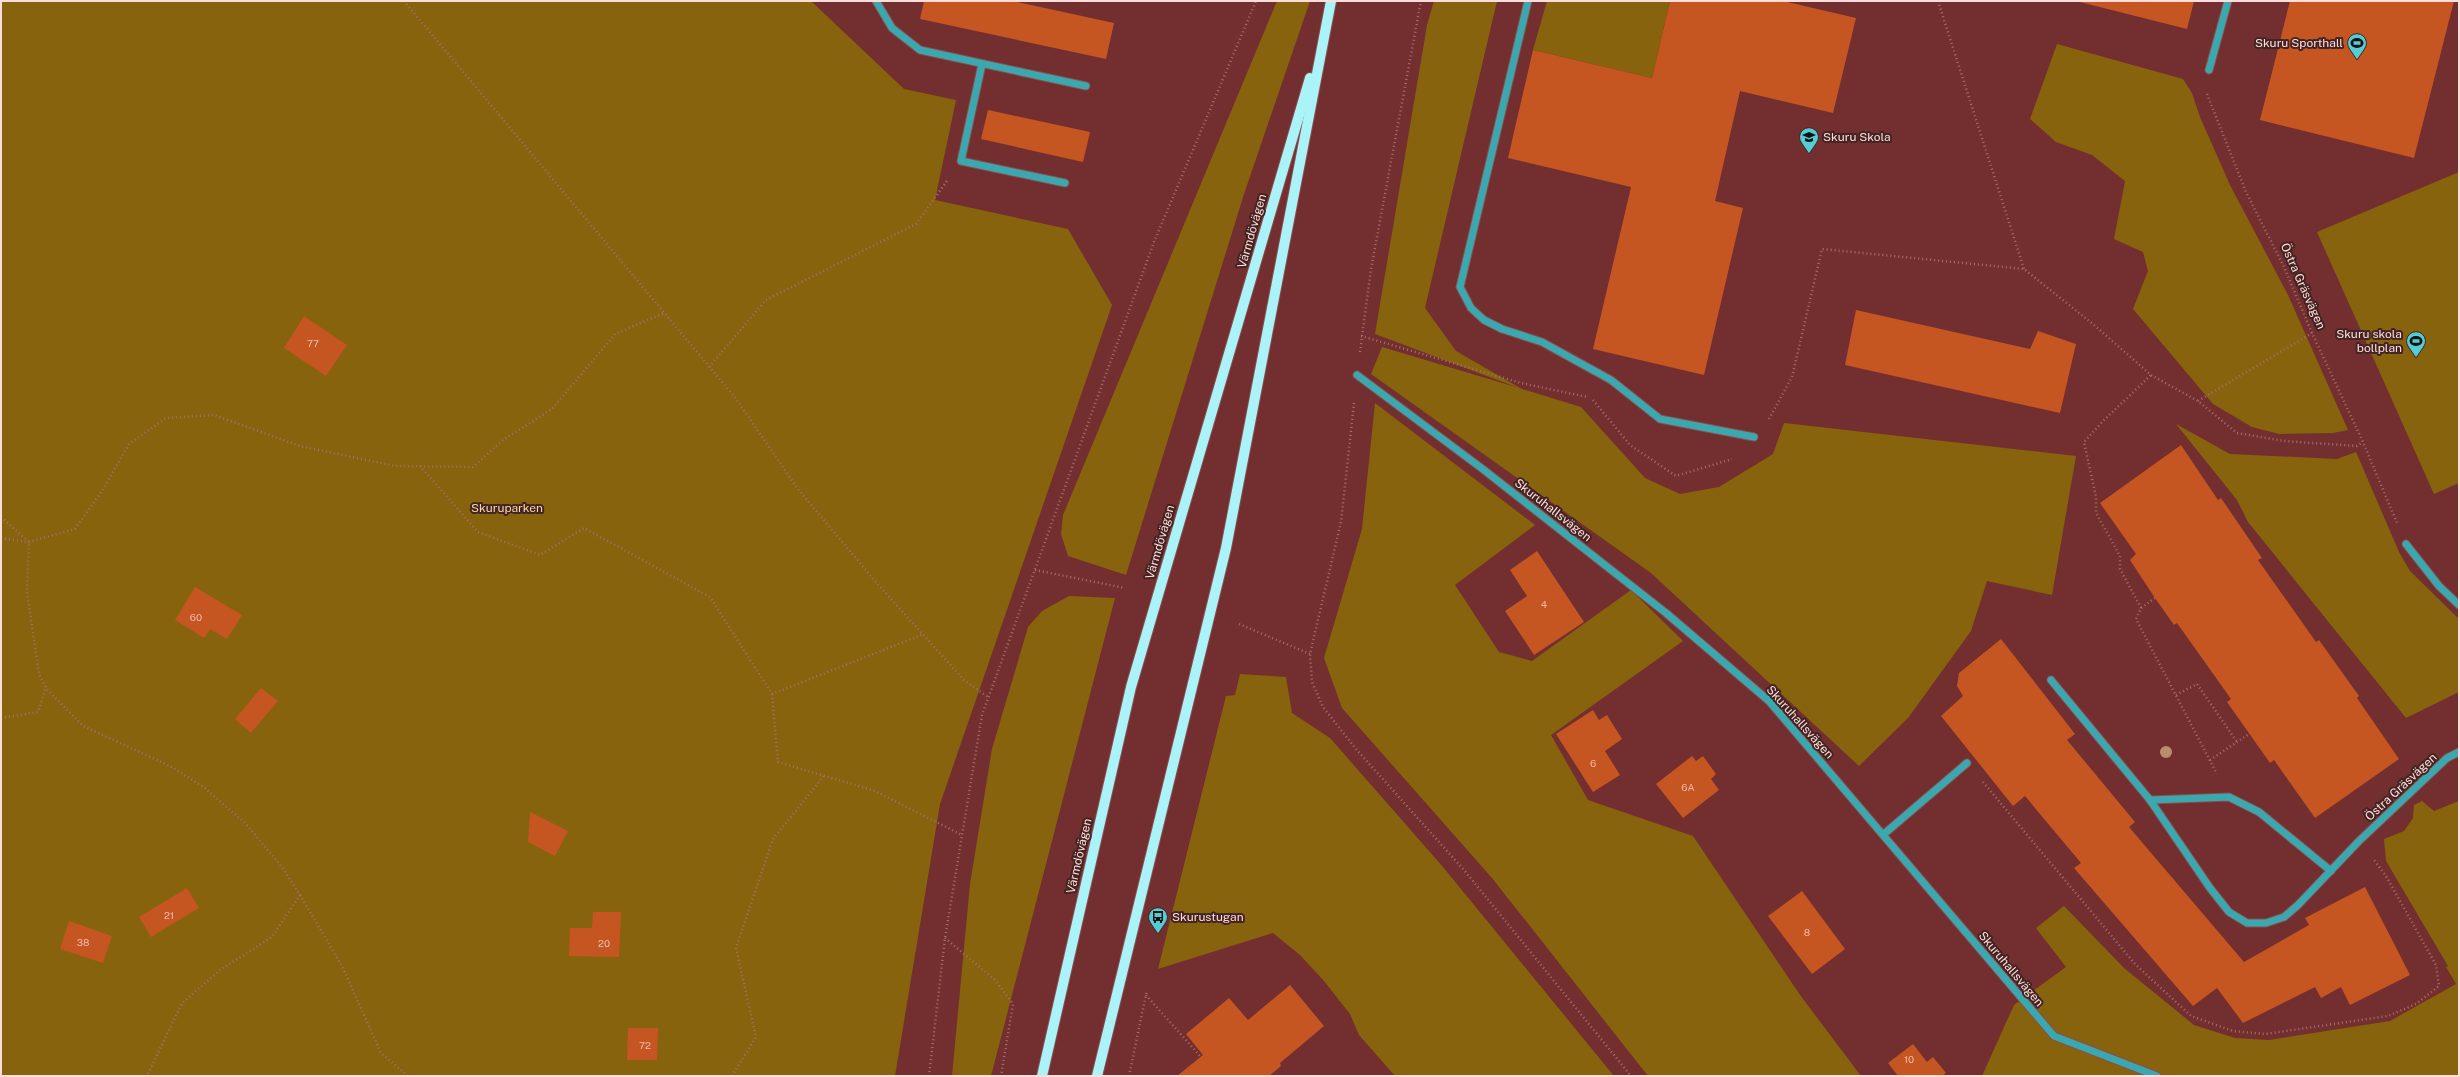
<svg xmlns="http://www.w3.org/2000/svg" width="2460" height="1077" viewBox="0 0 2460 1077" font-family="'Public Sans',sans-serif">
<rect width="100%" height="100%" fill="#732f2f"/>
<!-- green -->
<g fill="#87630d">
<polygon points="1,1 811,1 904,89 956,100 935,200 1068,229 1112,305 940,804 895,1076 1,1076"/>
<polygon points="1277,1 1310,1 1244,194 1126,575 1068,556 1061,534 1063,515"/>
<polygon points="1434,1 1497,1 1425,308 1456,351 1520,388 1519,388 1581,407 1645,478 1680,494 1719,487 1773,454 1784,423 2076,456 2052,595 1987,581 1971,631 1908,718 1859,766 1651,573 1371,374 1382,347 1519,388 1375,334 1427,25"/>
<polygon points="1547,1 1670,1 1652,78 1533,50"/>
<polygon points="2057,44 2183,79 2192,93 2200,117 2230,185 2288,295 2348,430 2333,433 2279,434 2252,427 2213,404 2133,309 2148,271 2143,252 2114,239 2125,181 2092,155 2056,142 2030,119"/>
<polygon points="2459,172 2459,483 2434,494 2317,232"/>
<polygon points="1375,403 1535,525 1455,585 1499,652 1532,661 1631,590 1683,641 1551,735 1588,800 1693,836 1800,995 1861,1076 1648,1076 1492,878 1342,708 1324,658 1362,529"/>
<polygon points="2176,424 2230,454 2337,459 2356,452 2399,552 2410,571 2459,619 2459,692 2406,718 2248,522 2237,500"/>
<polygon points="1069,596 1115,598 991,1076 952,1076 970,884 992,749 1028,627 1042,611"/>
<polygon points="1240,674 1286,677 1292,713 1330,738 1443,867 1614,1076 1395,1076 1359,1035 1350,1014 1324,981 1300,955 1273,933 1158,969 1226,696 1235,695"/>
<polygon points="2422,801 2434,811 2459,801 2459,1076 1982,1076 2014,1005 2066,967 2036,928 2064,906 2124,968 2194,1025 2235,1038 2269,1040 2390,1021 2456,984 2446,967 2448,966 2386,861 2384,839 2404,831 2413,818 2414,805"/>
</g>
<!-- building -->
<g fill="#c55521">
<polygon points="924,1 1013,1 1114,23 1106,59 920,19"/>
<polygon points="1670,1 1783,1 1856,18 1833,113 1740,91 1715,201 1743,208 1704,375 1593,349 1631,187 1508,158 1533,50 1652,78"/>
<polygon points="2076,1 2194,1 2187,29"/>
<polygon points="2290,1 2454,1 2414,158 2260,120"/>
<polygon points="988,110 1090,132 1083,162 981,139"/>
<polygon points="1856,310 2030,349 2038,331 2076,344 2060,413 1845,365"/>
<polygon points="304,316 347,345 326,376 284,348"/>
<polygon points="2181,445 2218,500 2221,498 2262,558 2258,560 2316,642 2319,640 2359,696 2357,698 2399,759 2315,818 2274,760 2270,763 2227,702 2231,699 2177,623 2174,625 2155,598 2130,560 2136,554 2100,503"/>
<polygon points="1537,551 1584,622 1534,655 1505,611 1527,596 1510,570"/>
<polygon points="195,587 242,615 227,639 210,629 204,638 175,620"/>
<polygon points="2001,639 2075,734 2067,740 2135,822 2129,827 2244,962 2309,925 2305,918 2365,887 2410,975 2350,1005 2341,987 2321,998 2315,987 2243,1023 2217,988 2193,1006 2074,868 2081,863 2025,796 2013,806 1941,716 1963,696 1957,686 1959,673"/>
<polygon points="261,688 278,701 251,733 235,719"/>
<polygon points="1593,710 1599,720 1607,715 1622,739 1605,751 1620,775 1593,792 1556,734"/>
<polygon points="1692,756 1696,761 1703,756 1716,774 1711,779 1719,790 1683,818 1656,784"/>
<polygon points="530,812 568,831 555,856 528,842"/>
<polygon points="187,888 199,908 151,937 139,917"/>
<polygon points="1802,891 1845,949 1812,974 1768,916"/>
<polygon points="593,912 621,912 619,957 569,956 570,928 592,928"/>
<polygon points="69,921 112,936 103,963 60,949"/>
<polygon points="1290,985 1324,1026 1280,1063 1281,1066 1269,1076 1177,1076 1203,1055 1186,1034 1229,998 1248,1020"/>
<polygon points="628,1028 658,1028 657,1060 627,1060"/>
<polygon points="1913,1044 1927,1062 1933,1057 1946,1073 1942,1076 1898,1076 1888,1063"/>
</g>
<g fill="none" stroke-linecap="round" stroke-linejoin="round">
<defs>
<g id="minor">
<polyline points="876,1 892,28 920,50 1086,86"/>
<polyline points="1528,1 1460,287 1471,308 1484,320 1502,329 1542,342 1611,380 1660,419 1754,437"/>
<polyline points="982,64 961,161 1065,183"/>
<polyline points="2209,70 2228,1"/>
<polyline points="1357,375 1484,470 1666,613 1769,701 2054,1036 2157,1076"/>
<polyline points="2406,544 2439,586 2459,605"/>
<polyline points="2051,680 2150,800 2210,888 2229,912 2247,923 2266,923 2284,917 2298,905 2359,841 2447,758 2459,752"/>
<polyline points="2150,800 2229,797 2259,812 2331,871"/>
<polyline points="1884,834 1967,763"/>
</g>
<g id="major">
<polyline points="1042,1076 1131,687 1310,78"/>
<polyline points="1097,1076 1226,548 1331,1"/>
</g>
</defs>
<!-- minor casing -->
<use href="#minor" stroke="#8c4e4e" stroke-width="9"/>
<!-- major casing -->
<use href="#major" stroke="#8c4e4e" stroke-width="12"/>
<!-- path -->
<g stroke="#a66f6e" stroke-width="2.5" stroke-dasharray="1 3" stroke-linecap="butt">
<polyline points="404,1 737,400 797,488 875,581 964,680 988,697"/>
<polyline points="1938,1 2024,269"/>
<polyline points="2207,94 2246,192 2284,267 2312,333 2363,442 2397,523"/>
<polyline points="1361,336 1521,383 1587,397"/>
<polyline points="1360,352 1371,269 1421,1"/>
<polyline points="709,367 766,300 916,224 947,181"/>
<polyline points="1593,400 1630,445 1676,476 1732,459"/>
<polyline points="2198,401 2312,333"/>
<polyline points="1354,403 1341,522 1310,654 1312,682 1323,707 1356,749 1464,870 1631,1076"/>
<polyline points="1769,419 1792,377 1822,249 2024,269 2094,325 2151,375 2198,401 2237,433 2284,441 2357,446 2363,442"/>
<polyline points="420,466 478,532 540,555 584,528 710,597 772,694 924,634"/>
<polyline points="1,517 29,542 27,592 39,674 46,688 83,726 170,766 205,788 246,824 282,867 300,895 272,937 220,970 182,1003 147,1076"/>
<polyline points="1,538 29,542 75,529 102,491 129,444 166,418 214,415 300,446 347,456 395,466 473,467 503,440 552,409 615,334 664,313"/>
<polyline points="1035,570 1125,588"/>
<polyline points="2155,598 2141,608 2136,619 2217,774"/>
<polyline points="2141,608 2120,569 2120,556 2096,513 2096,497 2084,442 2104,420 2151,375"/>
<polyline points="1239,624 1310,654"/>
<polyline points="772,694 778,762 875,791 962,835"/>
<polyline points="2176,695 2197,684 2237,742"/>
<polyline points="1,718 38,712 46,688"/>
<polyline points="2210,760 2249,734"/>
<polyline points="1983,782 2135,964 2191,1016 2233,1031 2265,1034 2388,1016 2416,1004 2439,986 2436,965 2386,876 2374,860"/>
<polyline points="300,895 342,966 381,1053 408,1076"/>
<polyline points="945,938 995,980 1013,1004 1001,1076"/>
<polyline points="1146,995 1200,1056"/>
<polyline points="732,1076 756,1037 736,948 773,839 824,776"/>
<polyline points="929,1076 945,938 982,715 1154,242 1256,1"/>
<polyline points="1129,1076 1147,990"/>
</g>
<!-- minor -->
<use href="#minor" stroke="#3ba8b0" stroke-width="7"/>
<!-- major -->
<use href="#major" stroke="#a9f3f9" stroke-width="10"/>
</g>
<!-- trees -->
<circle fill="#bb8c70" cx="2166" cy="752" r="6"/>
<!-- icons -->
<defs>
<symbol id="stadium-pin" viewBox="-11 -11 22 30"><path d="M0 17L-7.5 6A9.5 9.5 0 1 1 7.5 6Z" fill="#52ccd5" stroke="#432422"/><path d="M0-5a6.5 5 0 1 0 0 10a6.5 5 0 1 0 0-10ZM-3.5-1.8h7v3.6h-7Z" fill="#111"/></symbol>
<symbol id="school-pin" viewBox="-11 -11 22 30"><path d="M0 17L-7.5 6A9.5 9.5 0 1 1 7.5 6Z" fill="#52ccd5" stroke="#432422"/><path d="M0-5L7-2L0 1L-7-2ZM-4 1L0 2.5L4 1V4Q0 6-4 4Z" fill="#111"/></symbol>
<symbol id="bus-pin" viewBox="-11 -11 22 30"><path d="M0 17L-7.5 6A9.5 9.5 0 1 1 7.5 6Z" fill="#52ccd5" stroke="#432422"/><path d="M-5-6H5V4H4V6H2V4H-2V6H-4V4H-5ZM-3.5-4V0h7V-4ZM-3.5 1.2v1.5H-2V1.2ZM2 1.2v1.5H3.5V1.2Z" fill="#111"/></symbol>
</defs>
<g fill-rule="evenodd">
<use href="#stadium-pin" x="2346" y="32" width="22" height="30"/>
<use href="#school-pin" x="1798" y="126" width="22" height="30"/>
<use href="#stadium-pin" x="2405" y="330" width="22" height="30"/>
<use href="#bus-pin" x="1147" y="906" width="22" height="30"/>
</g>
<g text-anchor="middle" stroke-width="4" stroke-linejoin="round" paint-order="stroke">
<!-- number labels -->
<g font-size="10" fill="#f0bbac">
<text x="313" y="347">77</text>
<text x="1544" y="608">4</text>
<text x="196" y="621">60</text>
<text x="1593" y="767">6</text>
<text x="1688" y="791">6A</text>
<text x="169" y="919">21</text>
<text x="1807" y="936">8</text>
<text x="83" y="946">38</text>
<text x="604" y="947">20</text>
<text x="645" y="1049">72</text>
<text x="1909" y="1063">10</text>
</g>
<!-- poi labels -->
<g font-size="12" fill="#ffddda" stroke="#432422" text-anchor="end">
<text x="2343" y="47">Skuru Sporthall</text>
<text x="1823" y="141" text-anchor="start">Skuru Skola</text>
<text x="2402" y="338">Skuru skola<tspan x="2402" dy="14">bollplan</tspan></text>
<text x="1172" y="921" text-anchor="start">Skurustugan</text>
</g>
<!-- street labels -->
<g font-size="12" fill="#ffddda" stroke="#432422">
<text transform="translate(1252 231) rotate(-74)" y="4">Värmdövägen</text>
<text transform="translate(2303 286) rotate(66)" y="4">Östra Gräsvägen</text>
<text transform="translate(1553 510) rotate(38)" y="4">Skuruhallsvägen</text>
<text transform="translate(1160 542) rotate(-74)" y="4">Värmdövägen</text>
<text transform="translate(1800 722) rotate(48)" y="4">Skuruhallsvägen</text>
<text transform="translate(2401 787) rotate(-43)" y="4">Östra Gräsvägen</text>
<text transform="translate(1079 856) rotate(-77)" y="4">Värmdövägen</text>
<text transform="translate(2011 969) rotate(50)" y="4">Skuruhallsvägen</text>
</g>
<!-- park labels -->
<g font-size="12" fill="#f6d9a5" stroke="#432422">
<text x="507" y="512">Skuruparken</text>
</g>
</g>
<!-- border -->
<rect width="2460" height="1077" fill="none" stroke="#ffddda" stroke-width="4"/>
</svg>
